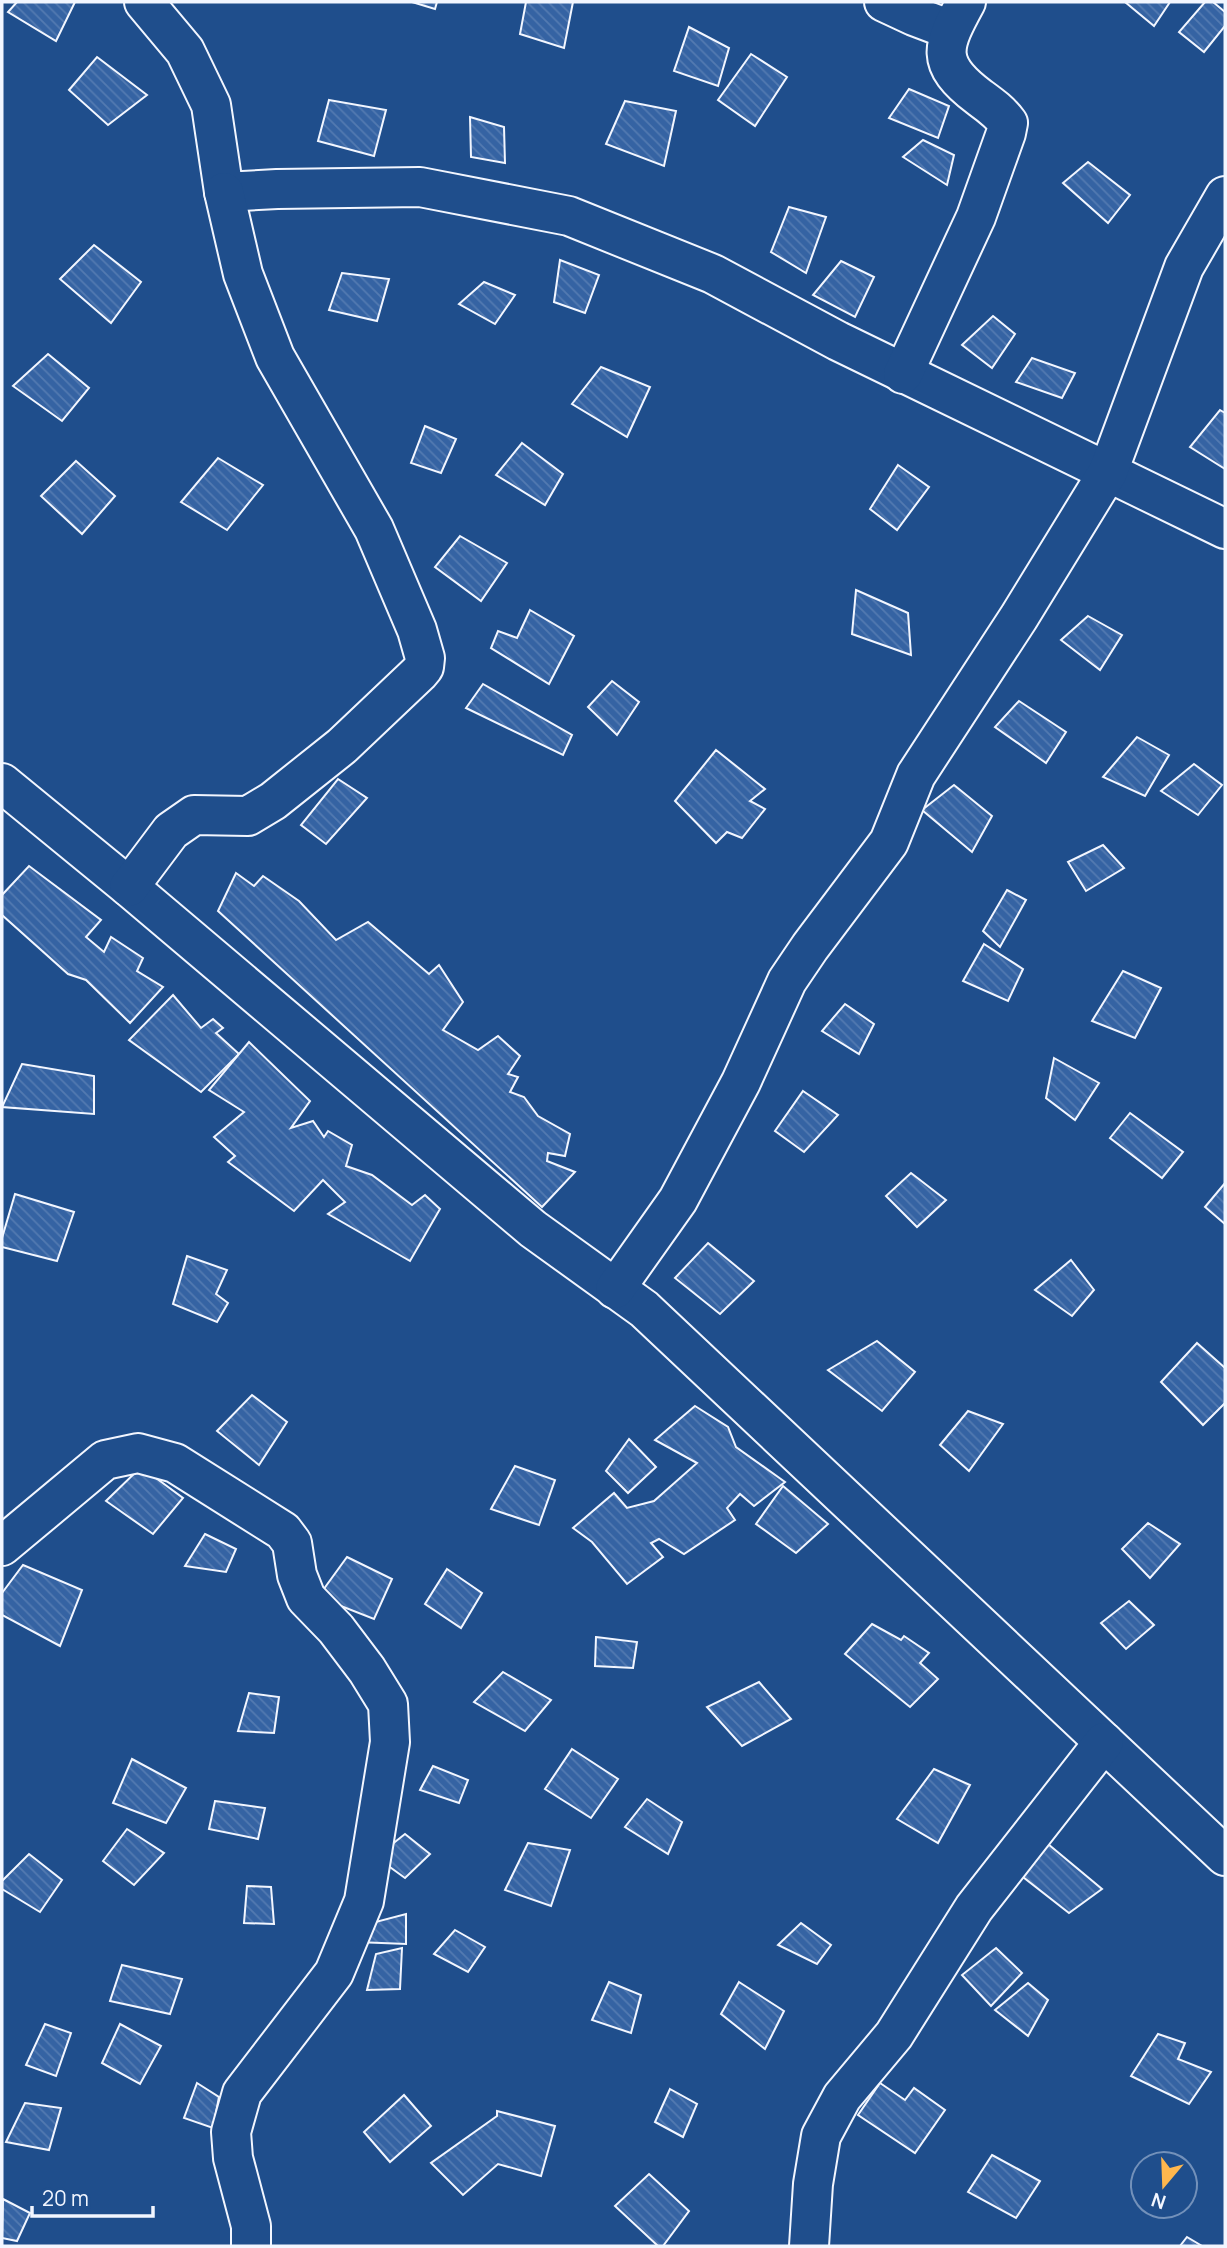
<svg xmlns="http://www.w3.org/2000/svg" width="1227" height="2248" viewBox="0 0 1227 2248" font-family="Manrope,sans-serif">
<defs>
<pattern id="building-back-hatch" width="6" height="6" patternUnits="userSpaceOnUse" patternTransform="scale(1.75)"><rect width="6" height="6" fill="#3563a3"/><path d="M-1 5l2 2M0 0l6 6M5-1l2 2" fill="none" stroke="#537ab1"/></pattern>
</defs>
<rect width="100%" height="100%" fill="#1f4e8c"/>
<!-- building -->
<g fill="url(#building-back-hatch)" stroke="#f2f6ff" stroke-width="2">
<polygon points="17,2 75,2 56,41 8,12"/>
<polygon points="412,2 437,2 435,9"/>
<polygon points="526,2 573,2 564,48 520,34"/>
<polygon points="1125,2 1170,2 1154,26"/>
<polygon points="1205,2 1213,2 1225,12 1225,26 1204,52 1179,32"/>
<polygon points="689,27 729,48 718,86 674,71"/>
<polygon points="751,54 787,77 755,126 718,100"/>
<polygon points="97,57 147,95 108,125 69,90"/>
<polygon points="909,89 949,106 938,138 889,118"/>
<polygon points="329,100 386,110 374,156 318,141"/>
<polygon points="625,101 676,111 664,166 606,144"/>
<polygon points="470,117 504,127 505,163 471,157"/>
<polygon points="923,140 954,155 947,185 903,157"/>
<polygon points="1088,162 1130,195 1108,223 1063,183"/>
<polygon points="789,207 826,217 806,273 771,252"/>
<polygon points="94,245 141,282 111,323 60,279"/>
<polygon points="560,260 599,275 585,313 554,302"/>
<polygon points="841,261 874,277 855,317 813,295"/>
<polygon points="342,273 389,279 377,321 329,310"/>
<polygon points="484,282 515,295 495,324 459,304"/>
<polygon points="993,316 1015,334 992,368 962,345"/>
<polygon points="48,354 89,388 62,421 13,386"/>
<polygon points="1032,358 1075,373 1062,398 1016,382"/>
<polygon points="601,367 650,387 627,437 572,404"/>
<polygon points="1220,410 1225,413 1225,469 1190,447"/>
<polygon points="425,426 456,439 441,473 411,463"/>
<polygon points="522,443 563,474 545,505 496,475"/>
<polygon points="218,458 263,485 227,530 181,502"/>
<polygon points="76,461 115,496 82,534 41,496"/>
<polygon points="898,465 929,487 897,530 870,509"/>
<polygon points="460,536 507,563 481,601 435,567"/>
<polygon points="856,590 908,613 911,655 852,634"/>
<polygon points="530,610 574,636 549,684 491,648 498,631 517,638"/>
<polygon points="1088,616 1122,635 1100,670 1061,640"/>
<polygon points="612,681 639,702 617,735 588,707"/>
<polygon points="483,684 572,735 563,755 466,708"/>
<polygon points="1019,701 1066,732 1046,763 995,727"/>
<polygon points="1137,737 1169,755 1145,796 1103,777"/>
<polygon points="716,750 765,789 750,801 765,809 742,838 727,832 716,843 675,801"/>
<polygon points="1194,764 1222,785 1198,815 1161,791"/>
<polygon points="338,779 367,798 326,844 301,825"/>
<polygon points="954,785 992,816 972,852 922,810"/>
<polygon points="1103,845 1124,868 1086,891 1068,862"/>
<polygon points="29,866 101,920 86,937 104,952 111,937 143,958 137,971 163,987 130,1023 86,980 68,974 2,915 2,895"/>
<polygon points="236,873 254,886 263,876 299,901 336,940 368,922 429,974 439,965 463,1002 443,1030 478,1050 498,1036 520,1056 508,1074 518,1077 510,1092 524,1097 538,1116 570,1134 565,1156 548,1153 547,1161 575,1172 542,1207 218,911"/>
<polygon points="1007,890 1026,900 1000,947 983,931"/>
<polygon points="984,944 1023,969 1008,1001 963,981"/>
<polygon points="1123,971 1161,988 1135,1038 1092,1021"/>
<polygon points="173,995 201,1028 213,1019 223,1028 216,1033 239,1054 201,1092 129,1040"/>
<polygon points="845,1004 874,1024 859,1054 822,1031"/>
<polygon points="249,1042 310,1101 291,1128 313,1121 324,1137 328,1131 352,1145 346,1166 372,1175 412,1205 425,1195 440,1209 410,1261 328,1214 345,1202 323,1180 294,1211 228,1162 235,1156 214,1137 244,1112 209,1090"/>
<polygon points="1054,1058 1099,1083 1075,1120 1046,1098"/>
<polygon points="22,1064 94,1076 94,1114 2,1107"/>
<polygon points="803,1091 838,1115 804,1152 775,1131"/>
<polygon points="1130,1113 1183,1152 1162,1178 1110,1138"/>
<polygon points="911,1173 946,1200 917,1227 886,1196"/>
<polygon points="1225,1183 1225,1224 1205,1207"/>
<polygon points="15,1194 74,1212 57,1261 2,1247 2,1238"/>
<polygon points="708,1243 754,1281 720,1314 675,1278"/>
<polygon points="187,1256 227,1270 216,1294 228,1303 217,1322 173,1304"/>
<polygon points="1071,1260 1094,1290 1072,1316 1035,1290"/>
<polygon points="877,1341 915,1372 882,1411 828,1370"/>
<polygon points="1197,1343 1225,1368 1225,1403 1203,1425 1161,1382"/>
<polygon points="252,1395 287,1422 259,1465 217,1431"/>
<polygon points="695,1406 728,1427 736,1447 785,1482 754,1506 740,1494 727,1508 735,1520 684,1554 659,1539 651,1543 663,1557 627,1584 592,1542 573,1528 614,1493 627,1508 654,1501 697,1463 655,1440"/>
<polygon points="968,1411 1003,1424 969,1471 940,1445"/>
<polygon points="629,1439 656,1467 628,1493 606,1471"/>
<polygon points="515,1466 555,1480 539,1525 491,1509"/>
<polygon points="141,1467 183,1498 153,1534 106,1501"/>
<polygon points="783,1486 828,1524 796,1553 756,1524"/>
<polygon points="1148,1523 1180,1544 1150,1578 1122,1549"/>
<polygon points="205,1534 236,1549 226,1572 185,1566"/>
<polygon points="347,1557 392,1579 374,1619 318,1597"/>
<polygon points="23,1565 82,1590 60,1646 2,1615 2,1593"/>
<polygon points="447,1569 482,1593 461,1628 425,1604"/>
<polygon points="1129,1601 1154,1625 1126,1649 1101,1623"/>
<polygon points="872,1624 901,1640 904,1636 929,1653 920,1663 938,1679 910,1707 845,1654"/>
<polygon points="596,1637 637,1642 633,1668 595,1666"/>
<polygon points="503,1672 551,1700 525,1731 474,1702"/>
<polygon points="759,1682 791,1719 742,1746 707,1707"/>
<polygon points="249,1693 279,1697 274,1733 238,1731"/>
<polygon points="572,1749 618,1779 591,1818 545,1789"/>
<polygon points="132,1759 186,1788 166,1823 113,1803"/>
<polygon points="433,1766 468,1780 459,1803 420,1790"/>
<polygon points="934,1769 970,1785 938,1843 897,1819"/>
<polygon points="647,1799 682,1822 668,1854 625,1827"/>
<polygon points="215,1801 265,1808 258,1839 209,1829"/>
<polygon points="127,1829 164,1853 134,1885 103,1861"/>
<polygon points="405,1834 430,1854 405,1878 376,1857"/>
<polygon points="528,1843 570,1850 551,1906 505,1890"/>
<polygon points="1048,1844 1102,1889 1069,1913 1023,1877"/>
<polygon points="29,1854 62,1880 40,1912 2,1889 2,1881"/>
<polygon points="247,1886 271,1887 274,1924 244,1923"/>
<polygon points="406,1914 406,1944 357,1942 364,1925"/>
<polygon points="801,1923 831,1945 817,1964 778,1945"/>
<polygon points="455,1930 485,1947 468,1972 434,1954"/>
<polygon points="402,1948 400,1989 367,1990 376,1954"/>
<polygon points="996,1948 1022,1973 991,2006 962,1975"/>
<polygon points="122,1965 182,1979 170,2014 110,2001"/>
<polygon points="609,1982 641,1995 631,2033 592,2020"/>
<polygon points="739,1982 784,2011 765,2049 721,2014"/>
<polygon points="1028,1983 1048,2000 1028,2036 995,2010"/>
<polygon points="45,2024 71,2033 56,2076 26,2065"/>
<polygon points="120,2024 161,2046 140,2084 102,2063"/>
<polygon points="1158,2034 1185,2043 1178,2059 1211,2072 1189,2104 1131,2076"/>
<polygon points="197,2083 219,2097 213,2128 184,2118"/>
<polygon points="880,2083 905,2100 914,2088 945,2110 915,2153 858,2115"/>
<polygon points="670,2089 697,2104 683,2137 655,2122"/>
<polygon points="404,2095 431,2126 390,2162 364,2132"/>
<polygon points="25,2103 61,2108 49,2150 6,2142"/>
<polygon points="497,2111 555,2126 541,2176 498,2164 463,2195 431,2163 497,2116"/>
<polygon points="992,2155 1040,2181 1016,2218 968,2192"/>
<polygon points="649,2174 689,2211 663,2246 658,2246 615,2206"/>
<polygon points="3,2199 30,2213 17,2241 2,2238"/>
<polygon points="1187,2237 1202,2246 1180,2246"/>
</g>
<g fill="none" stroke-linecap="round" stroke-linejoin="round">
<defs>
<g id="minor">
<polyline points="144,2 185,51 211,105 224,192 277,189 420,187 569,216 713,274 838,341 1225,529"/>
<polyline points="884,2 914,16 951,30"/>
<path d="M 903,374 L 976,217 L 1006,133 L 1008,123 C 1000,112 990,105 979,97 C 934,63 942,46 966,2"/>
<polyline points="2,783 129,887 533,1229 644,1309 1225,1856"/>
<polyline points="129,887 171,831 194,815 248,816 273,801 342,746 419,673 424,667 425,658 417,630 374,529 275,357 243,274 224,192"/>
<polyline points="615,1289 678,1200 741,1082 787,981 810,947 889,842 916,775 1019,617 1108,472 1184,267 1225,196"/>
<polyline points="2,1546 105,1460 138,1453 175,1463 283,1531 292,1543 297,1575 306,1598 336,1629 367,1670 388,1704 390,1742 364,1901 334,1973 242,2093 231,2132 233,2158 251,2226 251,2246"/>
<polyline points="809,2246 813,2184 821,2136 842,2097 894,2035 974,1908 1104,1742"/>
</g>
</defs>
<!-- minor casing -->
<use href="#minor" stroke="#f2f6ff" stroke-width="42"/>
<!-- minor -->
<use href="#minor" stroke="#1f4e8c" stroke-width="38"/>
</g>
<!-- border -->
<rect width="1227" height="2248" fill="none" stroke="#f2f6ff" stroke-width="7"/>
<!-- north arrow -->
<g transform="translate(1164 2185) rotate(199)"><circle r="33" fill="#1f4e8c" stroke="#7391ba" stroke-width="2"/>
<path d="M0-5L12 26L0 18L-12 26Z" fill="#ffb74d"/>
<text y="-10" font-size="19" font-weight="bold" text-anchor="middle" fill="#f2f6ff">N</text>
</g>
<!-- scale -->
<path d="M32 2206v10h121v-10" fill="none" stroke="#f2f6ff" stroke-width="3.5"/>
<text x="42" y="2206" font-size="21" fill="#f2f6ff" stroke="#1f4e8c" stroke-width="5" paint-order="stroke">20 m</text>
</svg>
